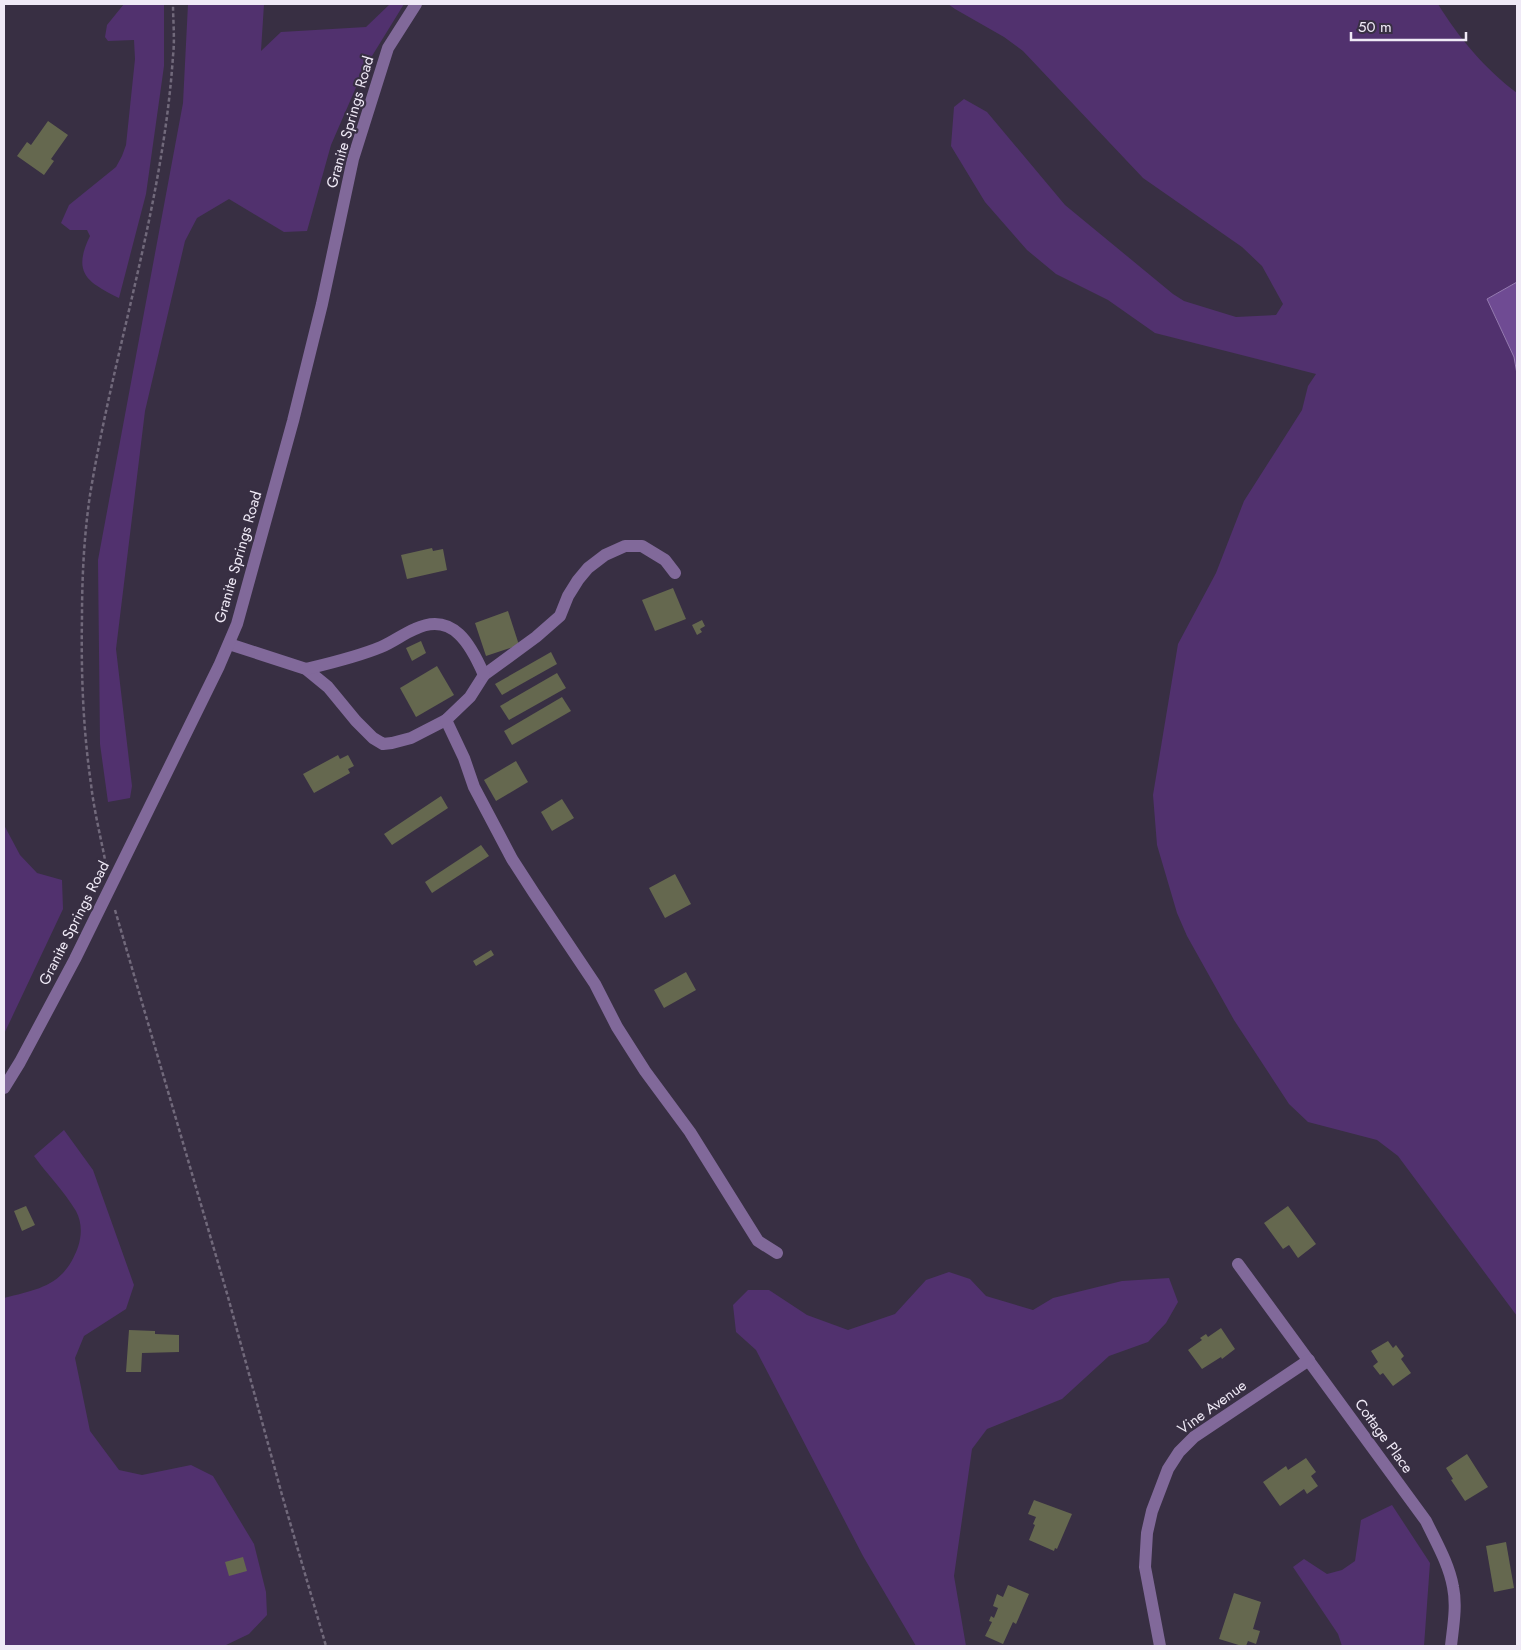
<svg xmlns="http://www.w3.org/2000/svg" width="1521" height="1650" viewBox="0 0 1521 1650" font-family="Jost,sans-serif">
<rect width="100%" height="100%" fill="#382f43"/>
<!-- green -->
<g fill="#51316e">
<path d="M 124,4 L 164,4 L 164,66 L 146,194 L 119,298 C 87,282 72,273 90,236 L 87,230 L 70,230 L 61,223 L 69,205 L 116,167 L 122,156 L 126,145 L 135,59 L 134,40 L 108,41 L 105,37 L 107,25 Z"/>
<polygon points="188,4 264,4 261,51 281,32 366,27 390,4 404,4 364,69 331,145 307,231 284,232 229,199 197,218 185,241 145,411 116,649 132,786 130,798 108,802 100,744 98,560 183,103"/>
<path d="M 948,4 L 1438,4 C 1458,37 1486,70 1517,93 L 1517,282 L 1487,299 L 1514,357 L 1517,374 L 1517,1316 L 1398,1156 L 1377,1140 L 1308,1122 L 1289,1104 L 1234,1020 L 1187,936 L 1177,913 L 1157,845 L 1153,795 L 1178,644 L 1216,573 L 1244,501 L 1302,410 L 1308,386 L 1316,374 L 1155,333 L 1108,300 L 1056,274 L 1027,250 L 985,202 L 951,146 L 954,107 L 964,99 L 987,112 L 1065,205 L 1173,294 L 1184,301 L 1236,317 L 1276,315 L 1283,304 L 1262,266 L 1242,247 L 1143,178 L 1023,51 L 1004,37 L 955,9 Z"/>
<polygon points="4,825 20,855 37,873 62,880 63,909 4,1034"/>
<path d="M 64,1130 L 93,1170 L 134,1285 L 126,1309 L 84,1336 L 75,1358 L 90,1431 L 119,1470 L 142,1475 L 191,1465 L 213,1476 L 254,1544 L 266,1592 L 267,1615 L 249,1634 L 224,1646 L 4,1646 L 4,1298 C 39,1289 64,1286 78,1247 C 82,1235 82,1222 76,1211 C 64,1191 47,1174 34,1156 Z"/>
<polygon points="949,1272 970,1279 986,1296 1033,1310 1053,1298 1122,1281 1169,1278 1178,1302 1166,1323 1148,1342 1109,1356 1062,1399 987,1429 972,1449 954,1576 966,1646 916,1646 863,1556 756,1350 736,1332 733,1305 748,1290 769,1290 807,1315 848,1330 895,1314 926,1280"/>
<polygon points="1392,1505 1430,1563 1424,1646 1342,1646 1338,1634 1293,1567 1304,1559 1327,1574 1342,1570 1355,1561 1361,1520"/>
</g>
<!-- water -->
<polygon fill="#6f4b93" stroke="#957ab1" points="1517,282 1517,374 1514,357 1487,299"/>
<!-- building -->
<g fill="#65684f">
<polygon points="48,121 68,135 51,159 54,161 44,175 17,156 27,142 31,145"/>
<polygon points="432,548 433,551 443,549 447,570 407,579 401,555"/>
<polygon points="673,588 686,619 655,631 642,600"/>
<polygon points="508,611 519,645 486,656 475,623"/>
<polygon points="702,620 705,626 700,629 702,632 697,635 692,625"/>
<polygon points="421,641 426,653 412,661 406,648"/>
<polygon points="551,652 557,664 502,695 495,684"/>
<polygon points="437,666 454,695 416,717 400,688"/>
<polygon points="557,673 566,688 509,720 500,706"/>
<polygon points="562,697 571,711 512,745 504,731"/>
<polygon points="338,755 340,759 348,755 354,766 348,769 350,773 314,793 303,774"/>
<polygon points="516,761 528,782 496,801 484,780"/>
<polygon points="441,796 448,808 392,845 384,834"/>
<polygon points="562,799 574,818 552,831 541,812"/>
<polygon points="481,845 489,856 432,893 425,882"/>
<polygon points="675,874 691,904 665,918 649,888"/>
<polygon points="491,950 494,955 476,966 473,961"/>
<polygon points="686,972 696,990 664,1008 654,990"/>
<polygon points="26,1206 35,1225 22,1231 14,1211"/>
<polygon points="1288,1206 1316,1244 1298,1258 1289,1245 1283,1249 1264,1223"/>
<polygon points="1221,1328 1235,1349 1222,1359 1221,1357 1202,1369 1188,1350 1202,1340 1200,1338 1206,1334 1208,1337"/>
<polygon points="129,1330 155,1331 155,1334 179,1335 179,1352 142,1353 141,1372 126,1372"/>
<polygon points="1388,1341 1393,1348 1396,1345 1404,1356 1401,1359 1411,1373 1393,1386 1383,1373 1380,1375 1373,1366 1378,1362 1371,1351"/>
<polygon points="1467,1454 1488,1487 1465,1501 1451,1480 1453,1479 1446,1468"/>
<polygon points="1306,1458 1316,1472 1311,1476 1318,1486 1307,1494 1304,1489 1280,1506 1263,1482 1286,1466 1288,1470"/>
<polygon points="1034,1500 1072,1514 1057,1549 1055,1548 1054,1551 1029,1540 1035,1525 1033,1524 1036,1517 1028,1514"/>
<polygon points="1506,1542 1514,1588 1494,1592 1486,1546"/>
<polygon points="243,1557 247,1571 229,1576 225,1562"/>
<polygon points="1008,1585 1029,1594 1016,1624 1013,1622 1003,1644 985,1636 992,1622 989,1621 991,1616 994,1618 998,1608 993,1606 997,1594 1003,1597"/>
<polygon points="1234,1593 1261,1602 1253,1629 1260,1631 1256,1644 1248,1641 1246,1646 1242,1646 1219,1639"/>
</g>
<g fill="none" stroke-linecap="round" stroke-linejoin="round">
<!-- path -->
<g stroke="#71697b" stroke-width="2.5" stroke-dasharray="4 2.5" stroke-linecap="butt">
<path d="M 106,865 C 101,838 94,811 91,784 C 83,729 81,673 82,617 C 82,577 84,536 90,495 C 114,348 163,206 173,56 C 175,39 173,21 173,4"/>
<polyline points="115,910 228,1297 282,1495 326,1646"/>
</g>
<!-- minor -->
<g stroke="#81699a" stroke-width="12">
<polyline points="229,644 306,669 328,687 356,721 373,738 383,744 392,743 411,738 446,720 470,697 484,675 536,637 560,616 568,596 578,580 588,568 605,555 625,546 642,546 665,560 675,573"/>
<path d="M 306,669 C 331,663 357,657 381,647 C 393,642 403,634 415,629 C 453,611 471,645 484,675"/>
<polyline points="446,720 464,758 474,787 512,859 534,893 595,984 617,1027 645,1071 690,1132 758,1241 777,1253"/>
<polyline points="4,1088 20,1062 75,959 219,666 237,624 293,421 322,304 353,159 388,48 416,4"/>
<path d="M 1238,1264 L 1426,1521 C 1436,1542 1449,1564 1453,1587 C 1457,1606 1453,1627 1451,1646"/>
<polyline points="1160,1646 1145,1567 1147,1533 1152,1511 1168,1469 1179,1452 1194,1437 1309,1360"/>
</g>
</g>
<g text-anchor="middle" stroke-width="4.5" stroke-linejoin="round" paint-order="stroke">
<!-- street labels -->
<g font-size="15" fill="#efe9f6" stroke="#382f43">
<text transform="translate(350 122) rotate(-74)" y="5">Granite Springs Road</text>
<text transform="translate(238 557) rotate(-74)" y="5">Granite Springs Road</text>
<text transform="translate(74 923) rotate(-63)" y="5">Granite Springs Road</text>
<text transform="translate(1212 1407) rotate(-36)" y="5">Vine Avenue</text>
<text transform="translate(1384 1436) rotate(54)" y="5">Cottage Place</text>
</g>
</g>
<!-- border -->
<rect width="1521" height="1650" fill="none" stroke="#efe9f6" stroke-width="10"/>
<!-- scale -->
<path d="M1351 32v8h115v-8" fill="none" stroke="#efe9f6" stroke-width="2.5"/>
<text x="1358" y="32" font-size="15" fill="#efe9f6" stroke="#382f43" stroke-width="4" paint-order="stroke">50 m</text>
</svg>
